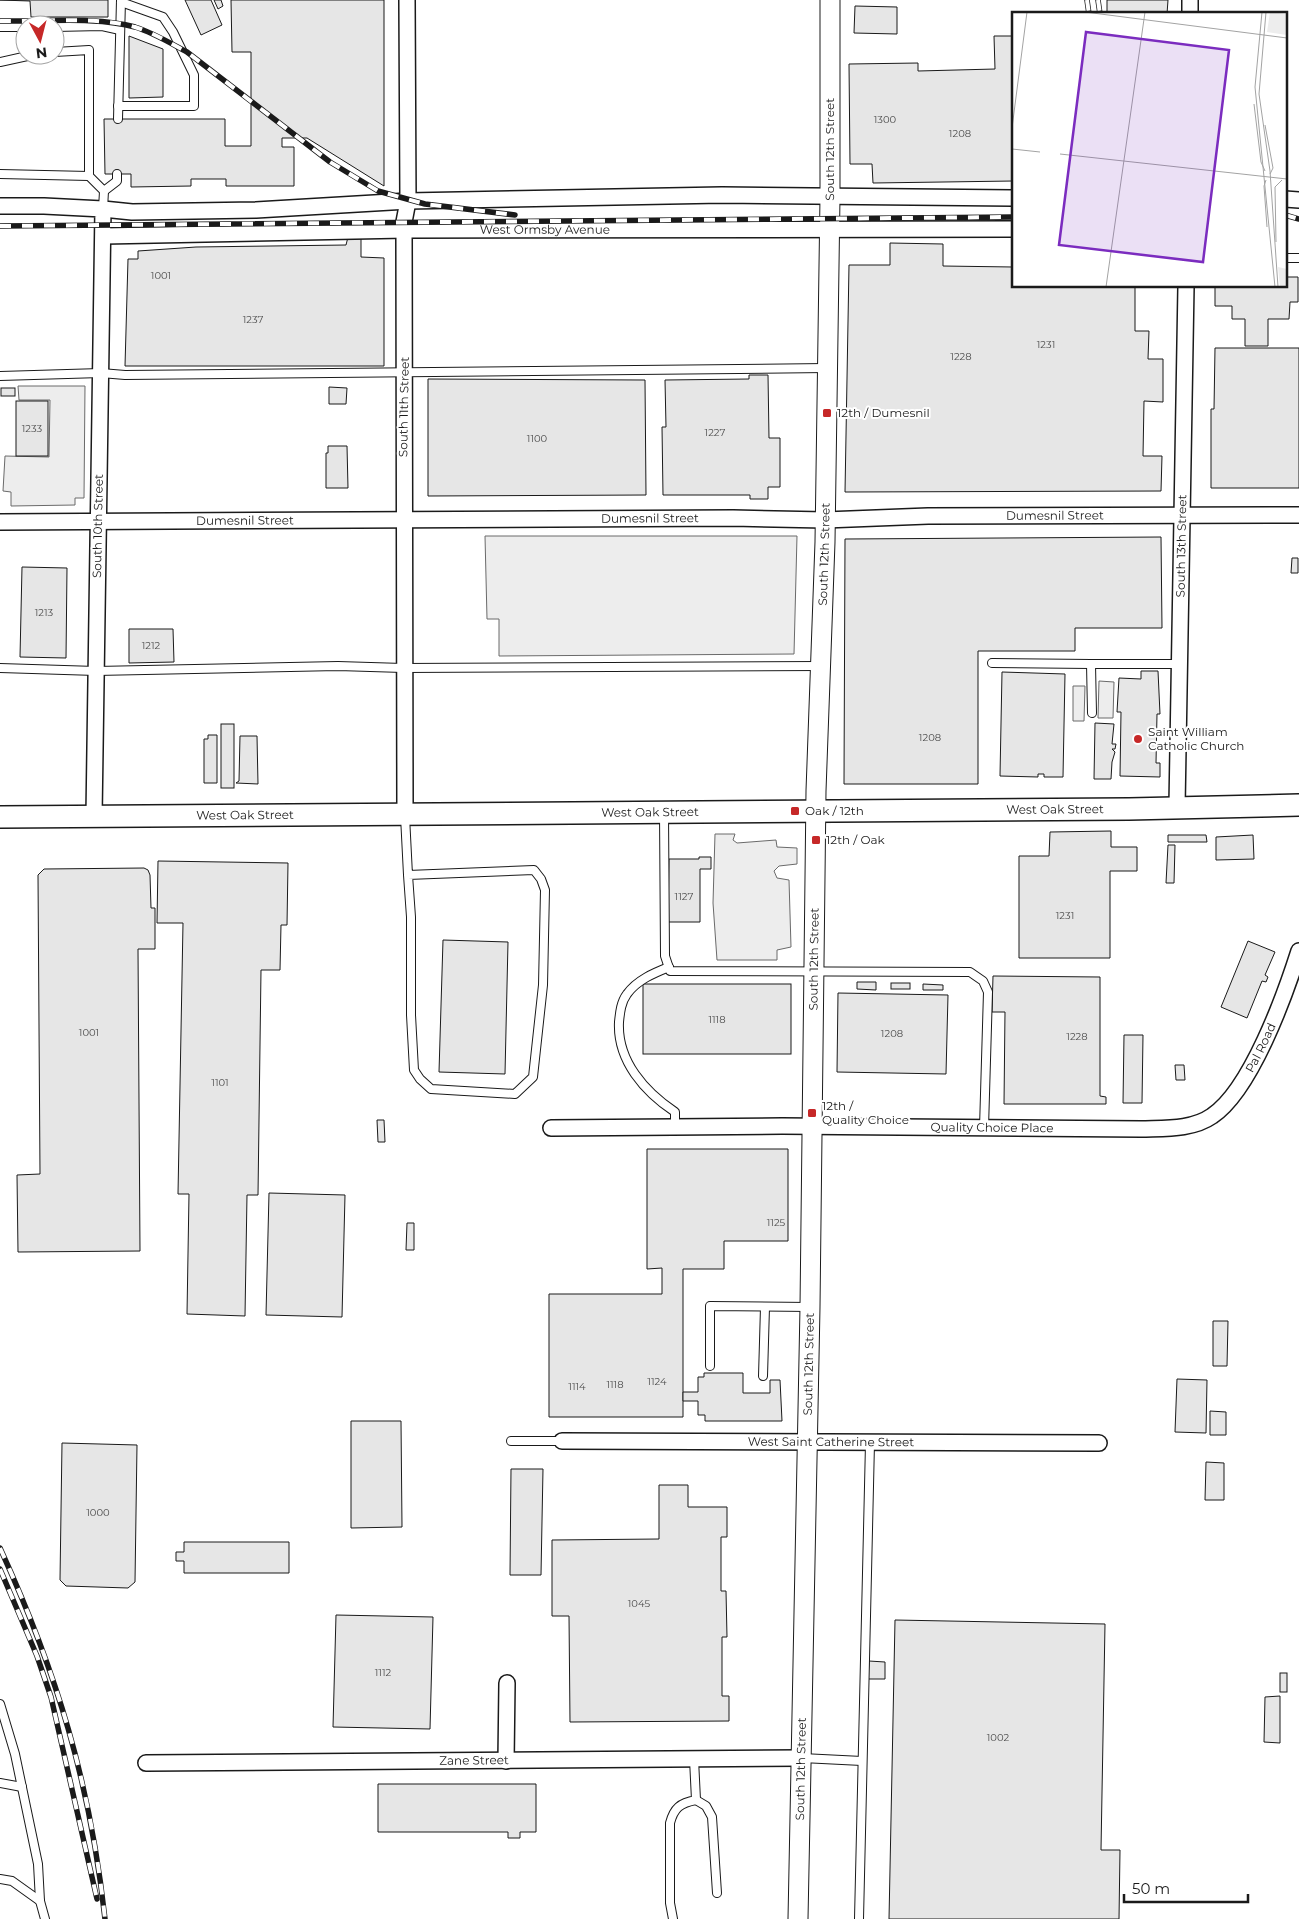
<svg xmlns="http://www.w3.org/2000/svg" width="1299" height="1919" viewBox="0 0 1299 1919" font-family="Montserrat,sans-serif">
<rect width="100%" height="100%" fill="#fff"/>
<!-- built -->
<g fill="#ededed" stroke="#6a6a6a">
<polygon points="18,386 85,386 84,498 75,498 75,505 11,506 11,492 3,491 5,456 49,457 50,400 19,400"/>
<polygon points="485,536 797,536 794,654 499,656 499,619 487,619"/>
<polygon points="1099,681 1114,682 1113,718 1098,718"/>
<polygon points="1073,686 1085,686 1084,721 1073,721"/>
<polygon points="715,834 735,834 733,840 737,843 776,840 777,847 797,848 797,864 779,866 774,871 777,878 789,880 791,947 777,950 777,960 717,960 713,903"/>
</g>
<!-- building -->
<g fill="#e6e6e6" stroke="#1a1a1a">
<polygon points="0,0 108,0 108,17 31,17 30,1"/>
<polygon points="185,0 211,0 222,25 201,35"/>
<polygon points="214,0 221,0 223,6 218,9"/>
<polygon points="231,0 384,0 384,186 307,138 282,138 282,147 294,147 294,186 226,186 226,179 191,179 191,186 131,187 131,174 105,174 104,119 225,119 225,146 251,146 251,52 232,52"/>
<polygon points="1107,0 1168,0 1167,14 1107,14"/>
<polygon points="855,6 897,7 897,34 854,33"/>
<polygon points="129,36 163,49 163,97 129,98"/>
<polygon points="994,36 1013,36 1013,181 873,183 872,164 850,164 849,64 918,63 918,71 995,69"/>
<polygon points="348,237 361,237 361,257 384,258 384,366 125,366 128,259 138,259 138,251 196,247 346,245"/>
<polygon points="890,243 943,244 943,266 1013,267 1013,286 1135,286 1135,331 1149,331 1148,359 1163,359 1163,402 1144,401 1143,456 1162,456 1161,491 845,492 849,265 890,265"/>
<polygon points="1285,277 1298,277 1298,302 1290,302 1289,319 1268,319 1268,346 1245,346 1245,319 1232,319 1232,306 1215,306 1215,286 1285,286"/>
<polygon points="1215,348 1299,348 1299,488 1211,488 1211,409 1214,409"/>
<polygon points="749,375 768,375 769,438 780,438 780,487 768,487 768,499 750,499 750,495 663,495 662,427 666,427 665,380 749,379"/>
<polygon points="428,379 645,380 646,495 428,496"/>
<polygon points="329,387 347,388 346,404 329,404"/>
<rect x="1" y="388" width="14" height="8"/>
<rect x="16" y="401" width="32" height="55"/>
<polygon points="328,446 347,446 348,488 326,488 326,453 328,453"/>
<polygon points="1161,537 1162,628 1075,628 1075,651 978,651 978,784 844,784 845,539"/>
<polygon points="1292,558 1298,558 1298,573 1291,573"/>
<polygon points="22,567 67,568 66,658 20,657"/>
<polygon points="129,629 173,629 174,662 129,663"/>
<polygon points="1141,671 1158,671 1160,714 1157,714 1156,763 1160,763 1160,777 1120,776 1121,712 1117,712 1119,678 1141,679"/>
<polygon points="1002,672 1065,674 1063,777 1044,777 1044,774 1038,774 1038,777 1000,776"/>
<polygon points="1095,723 1114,724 1112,744 1116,744 1115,749 1112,749 1115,752 1112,762 1111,779 1094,779"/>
<rect x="221" y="724" width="13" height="64"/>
<polygon points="208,735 217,735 217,783 204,783 204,739 208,739"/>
<polygon points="240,736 257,736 258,784 236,783 239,781"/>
<polygon points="1111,831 1111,847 1137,847 1137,871 1110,871 1110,958 1019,958 1019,856 1049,856 1050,832"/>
<polygon points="1168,835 1206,835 1207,842 1168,842"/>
<polygon points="1253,835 1254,859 1216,860 1216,837"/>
<polygon points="1168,845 1175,845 1174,883 1166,883"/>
<polygon points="699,857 711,857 711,869 700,869 700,922 668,922 669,859 699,859"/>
<polygon points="158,861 288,863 287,925 281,925 280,970 261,970 258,1195 247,1195 245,1316 187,1314 189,1194 178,1194 183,923 157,923"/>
<polygon points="144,868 148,870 150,875 151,908 155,908 155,949 138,949 140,1251 18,1252 17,1175 40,1174 38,875 44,869"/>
<polygon points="443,940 508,942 505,1074 439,1072"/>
<polygon points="1248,941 1275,952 1265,975 1268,977 1266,982 1262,981 1247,1018 1221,1007"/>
<polygon points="993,976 1100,977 1100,1096 1106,1097 1106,1104 1004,1104 1005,1012 992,1012"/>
<polygon points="857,982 876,982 876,990 857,989"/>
<rect x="891" y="983" width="19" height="6"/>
<rect x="643" y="984" width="148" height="70"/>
<polygon points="923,984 943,985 943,990 923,990"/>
<polygon points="838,993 948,995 946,1074 837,1072"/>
<polygon points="1124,1035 1143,1035 1142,1103 1123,1103"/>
<polygon points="1175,1065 1184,1065 1185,1080 1176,1080"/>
<polygon points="377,1120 384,1120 385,1142 378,1142"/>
<polygon points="647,1149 788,1149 788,1241 724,1241 724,1269 683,1269 683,1417 549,1417 549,1294 662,1294 662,1268 647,1269"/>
<polygon points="269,1193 345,1195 342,1317 266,1315"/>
<polygon points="407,1223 414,1223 414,1250 406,1250"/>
<polygon points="1213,1321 1228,1321 1227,1366 1213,1366"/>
<polygon points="704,1373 743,1373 743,1393 770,1393 770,1380 780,1380 782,1421 705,1421 705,1415 698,1415 698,1401 683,1401 683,1392 698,1392 698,1377 704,1377"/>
<polygon points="1177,1379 1207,1380 1206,1433 1175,1432"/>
<polygon points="1210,1411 1226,1412 1226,1435 1210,1435"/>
<polygon points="351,1421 401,1421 402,1527 351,1528"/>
<polygon points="62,1443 137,1445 135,1582 128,1588 66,1586 60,1580"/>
<polygon points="1206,1462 1224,1463 1224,1500 1205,1500"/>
<polygon points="511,1469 543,1469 541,1575 510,1575"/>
<polygon points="659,1485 688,1485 688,1507 727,1507 727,1537 721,1537 721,1591 726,1591 727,1637 722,1637 722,1696 729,1696 729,1721 570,1722 569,1616 552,1616 552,1540 659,1539"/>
<polygon points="184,1542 289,1542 289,1573 184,1573 184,1561 176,1561 176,1552 184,1552"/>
<polygon points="336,1615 433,1617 430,1729 333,1727"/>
<polygon points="895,1620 1105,1624 1101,1850 1120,1850 1119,1919 889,1919"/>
<polygon points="869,1661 885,1662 885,1679 868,1679"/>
<rect x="1280" y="1673" width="7" height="19"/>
<polygon points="1280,1696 1280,1743 1264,1742 1265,1697"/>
<polygon points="378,1784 536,1784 536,1832 520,1832 520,1838 508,1838 508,1832 378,1832"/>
</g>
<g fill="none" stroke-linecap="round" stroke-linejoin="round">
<defs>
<g id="service">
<polyline points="0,27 25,27"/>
<polyline points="55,27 102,26 120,30"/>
<polyline points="55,52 89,50 89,176"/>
<polyline points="0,62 32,55"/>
<polyline points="118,106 194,106 194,75 173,32 163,17 121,2"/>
<polyline points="118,119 121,0"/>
<polyline points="0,174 89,176 104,191 103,209"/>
<polyline points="104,191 117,181 117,174"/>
<polyline points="1285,258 1299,258"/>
<polyline points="0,376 101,373 125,375 827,368"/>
<polyline points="992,663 1091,664"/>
<polyline points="0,668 96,671 338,666 403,668 820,666"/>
<polyline points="1092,713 1091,664 1180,664"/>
<polyline points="664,812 665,956 670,971 970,972 983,981 988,992 984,1128"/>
<polyline points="405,816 408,875 534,870 541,879 545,890 543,985 533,1077 515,1094 431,1089 420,1079 414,1070 411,1015 411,917 408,875"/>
<path d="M 669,967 C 654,973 637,980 627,994 C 621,1002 620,1012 619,1022 C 617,1061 645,1092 675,1112 L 675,1128"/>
<polyline points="710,1366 710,1306 810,1307"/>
<polyline points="763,1376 765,1307"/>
<polyline points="511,1441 562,1441"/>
<polyline points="0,1704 15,1754 38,1864 40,1901"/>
<polyline points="802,1758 862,1761"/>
<polyline points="0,1783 22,1787"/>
<polyline points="696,1800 706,1806 712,1817 717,1893"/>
<polyline points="0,1879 12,1881 40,1901 45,1919"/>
<path d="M 673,1919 L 670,1903 L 670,1823 C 674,1808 680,1803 696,1800 L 694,1759"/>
<polyline points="859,1919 870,1443"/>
</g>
<g id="minor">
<polyline points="1190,14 1190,0"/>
<polyline points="1285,199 1299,200"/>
<polyline points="0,206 44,206 103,209 94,816"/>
<polyline points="103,209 132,212 256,210 408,201 722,195 1013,198"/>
<path id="s1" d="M 104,236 L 405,230 L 1013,229"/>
<path id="s2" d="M 0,522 L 733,518 L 825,520 L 928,516 L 1299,515"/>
<path id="s3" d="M 1177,806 L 1186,286"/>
<polyline points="405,814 404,222 408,201 407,0"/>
<path id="s4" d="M 551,1128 L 782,1126 L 1141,1129 C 1164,1128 1192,1130 1212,1116 C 1251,1090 1285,995 1299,951"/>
<path id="s5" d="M 562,1441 L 1099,1443"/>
<polyline points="506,1761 507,1683"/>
<path id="s6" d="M 146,1763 L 800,1758"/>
</g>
<g id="tertiary">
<path id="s7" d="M 798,1919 L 810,1307 L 816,791 L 825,542 L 830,197 L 830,0"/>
</g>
<g id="secondary">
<path id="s8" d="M 0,817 L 1129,809 L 1299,805"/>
</g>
</defs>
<!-- service casing -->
<use href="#service" stroke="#1a1a1a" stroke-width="10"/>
<!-- minor casing -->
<use href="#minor" stroke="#1a1a1a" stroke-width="18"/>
<!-- tertiary casing -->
<use href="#tertiary" stroke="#1a1a1a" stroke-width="21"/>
<!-- secondary casing -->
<use href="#secondary" stroke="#1a1a1a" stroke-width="24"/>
<!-- service -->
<use href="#service" stroke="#fff" stroke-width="8"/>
<!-- minor -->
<use href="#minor" stroke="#fff" stroke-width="15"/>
<!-- tertiary -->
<use href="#tertiary" stroke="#fff" stroke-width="19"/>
<!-- secondary -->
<use href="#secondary" stroke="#fff" stroke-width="21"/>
<defs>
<g id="rail">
<polyline points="1087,0 1089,14"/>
<polyline points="1098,0 1100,14"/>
<path d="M 0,21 C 41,22 97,16 135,27 C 154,33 170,43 187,52 L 330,162 L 378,191 L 425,204 L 515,215"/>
<polyline points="1285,215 1299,219"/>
<polyline points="0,226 1013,217"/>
<path d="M 0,1548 C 57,1673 90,1782 105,1919"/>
<polyline points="0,1569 37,1656 51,1697 97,1899"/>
</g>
</defs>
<!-- rail casing -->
<use href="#rail" stroke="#1a1a1a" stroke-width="5.5"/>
<!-- rail -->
<use href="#rail" stroke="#fff" stroke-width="4" stroke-dasharray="11" stroke-linecap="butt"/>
</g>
<!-- markers -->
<g fill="#c62828" stroke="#fff" stroke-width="2">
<rect x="822" y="408" width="10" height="10" rx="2.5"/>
<circle cx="1138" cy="739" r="5"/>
<rect x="790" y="806" width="10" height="10" rx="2.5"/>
<rect x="811" y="835" width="10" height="10" rx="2.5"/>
<rect x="807" y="1108" width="10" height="10" rx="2.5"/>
</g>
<g text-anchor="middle" stroke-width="4" stroke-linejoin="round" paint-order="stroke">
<!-- number labels -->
<g font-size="10" fill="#4d4d4d">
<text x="885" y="123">1300</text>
<text x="960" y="137">1208</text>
<text x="161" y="279">1001</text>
<text x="253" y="323">1237</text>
<text x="1046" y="348">1231</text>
<text x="961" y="360">1228</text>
<text x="32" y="432">1233</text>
<text x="715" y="436">1227</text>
<text x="537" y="442">1100</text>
<text x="44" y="616">1213</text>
<text x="151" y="649">1212</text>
<text x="930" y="741">1208</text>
<text x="684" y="900">1127</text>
<text x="1065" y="919">1231</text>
<text x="717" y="1023">1118</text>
<text x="89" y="1036">1001</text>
<text x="892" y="1037">1208</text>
<text x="1077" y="1040">1228</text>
<text x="220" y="1086">1101</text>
<text x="776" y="1226">1125</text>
<text x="657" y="1385">1124</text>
<text x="615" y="1388">1118</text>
<text x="577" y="1390">1114</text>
<text x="98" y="1516">1000</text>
<text x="639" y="1607">1045</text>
<text x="383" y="1676">1112</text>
<text x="998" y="1741">1002</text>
</g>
<!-- street labels -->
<g font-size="12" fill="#1a1a1a" stroke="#fff">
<text dy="4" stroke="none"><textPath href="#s7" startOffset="1770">South 12th Street</textPath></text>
<text dy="4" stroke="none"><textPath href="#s1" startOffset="441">West Ormsby Avenue</textPath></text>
<text transform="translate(404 407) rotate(-89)" y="4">South 11th Street</text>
<text dy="4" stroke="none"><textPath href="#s2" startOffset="1055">Dumesnil Street</textPath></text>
<text dy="4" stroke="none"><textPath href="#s2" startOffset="650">Dumesnil Street</textPath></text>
<text dy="4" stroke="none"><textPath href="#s2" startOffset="245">Dumesnil Street</textPath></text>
<text transform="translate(98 526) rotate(-89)" y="4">South 10th Street</text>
<text dy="4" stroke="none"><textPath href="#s3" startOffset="260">South 13th Street</textPath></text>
<text dy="4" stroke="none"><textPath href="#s7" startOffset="1365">South 12th Street</textPath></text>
<text dy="4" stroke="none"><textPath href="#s8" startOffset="1055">West Oak Street</textPath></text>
<text dy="4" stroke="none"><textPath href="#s8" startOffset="650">West Oak Street</textPath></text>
<text dy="4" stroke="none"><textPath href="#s8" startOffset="245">West Oak Street</textPath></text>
<text dy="4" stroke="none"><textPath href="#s7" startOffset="960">South 12th Street</textPath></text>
<text dy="4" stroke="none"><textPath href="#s4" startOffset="748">Pal Road</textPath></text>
<text dy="4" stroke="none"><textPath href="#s4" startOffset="441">Quality Choice Place</textPath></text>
<text dy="4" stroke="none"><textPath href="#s7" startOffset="555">South 12th Street</textPath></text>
<text dy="4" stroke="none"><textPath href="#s5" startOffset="269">West Saint Catherine Street</textPath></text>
<text dy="4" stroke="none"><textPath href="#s6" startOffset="328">Zane Street</textPath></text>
<text dy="4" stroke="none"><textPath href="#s7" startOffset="150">South 12th Street</textPath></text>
</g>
<!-- poi labels -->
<g font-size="12" fill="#1a1a1a" stroke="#fff" text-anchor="start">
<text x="837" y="417">12th / Dumesnil</text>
<text x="1148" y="736">Saint William<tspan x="1148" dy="14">Catholic Church</tspan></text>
<text x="805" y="815">Oak / 12th</text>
<text x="826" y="844">12th / Oak</text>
<text x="822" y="1110">12th /<tspan x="822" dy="14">Quality Choice</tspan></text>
</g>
</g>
<!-- overview -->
<g transform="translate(1012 12)">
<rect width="275" height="275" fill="#fff"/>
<path d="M 258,0 L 275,2 L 275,23 L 255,20 ZM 266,255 L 275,257 L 275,275 L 268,275 Z" fill="#ededed"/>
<path fill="none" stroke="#a3a3a3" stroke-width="1" d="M 73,0 L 275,26M 250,0 L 243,75 L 263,275M 254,0 L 247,82 L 258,159 L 266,275M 242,92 L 249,150 L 253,159M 253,113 L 261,156 L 258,162M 0,116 L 15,0M 0,137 L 28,140M 48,142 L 275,167M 254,168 L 252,174 L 255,215M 264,230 L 263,175 L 270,168M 94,275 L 133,0"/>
<path fill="#7b2cbf" fill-opacity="0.15" stroke="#7b2cbf" stroke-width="2.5" d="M 74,20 L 217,38 L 191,250 L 47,233 Z"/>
<rect width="275" height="275" fill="none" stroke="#1a1a1a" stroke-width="2.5"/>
</g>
<!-- north arrow -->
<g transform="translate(40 40) rotate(173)"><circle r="24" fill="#ffffff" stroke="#a3a3a3"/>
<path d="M0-4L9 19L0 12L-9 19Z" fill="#c62828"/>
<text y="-8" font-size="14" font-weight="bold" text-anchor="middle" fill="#1a1a1a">N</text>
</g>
<!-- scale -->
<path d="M1124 1894v8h124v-8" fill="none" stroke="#1a1a1a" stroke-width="2.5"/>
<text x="1132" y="1894" font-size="15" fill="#1a1a1a" stroke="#ffffff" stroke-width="4" paint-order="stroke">50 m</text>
</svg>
